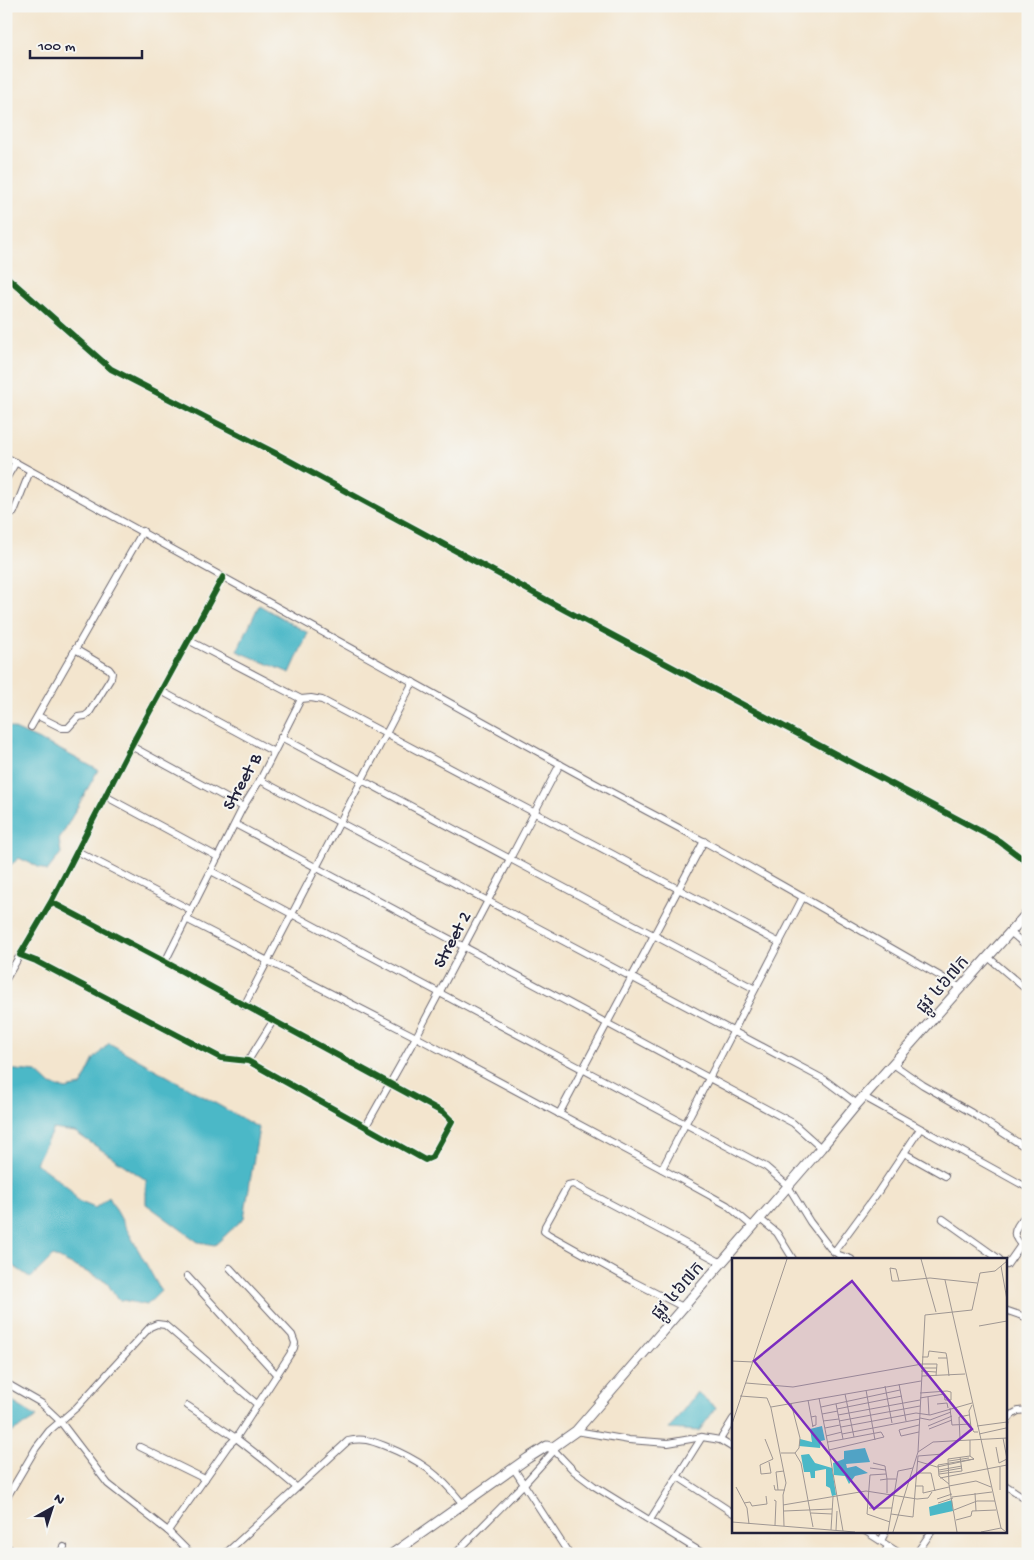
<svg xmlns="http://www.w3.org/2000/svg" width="1034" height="1560" viewBox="0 0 1034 1560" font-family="'Gochi Hand','Noto Sans Khmer',sans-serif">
<rect width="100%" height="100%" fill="#f6f6f2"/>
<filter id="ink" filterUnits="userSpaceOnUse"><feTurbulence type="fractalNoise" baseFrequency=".02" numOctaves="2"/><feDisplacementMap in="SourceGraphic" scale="10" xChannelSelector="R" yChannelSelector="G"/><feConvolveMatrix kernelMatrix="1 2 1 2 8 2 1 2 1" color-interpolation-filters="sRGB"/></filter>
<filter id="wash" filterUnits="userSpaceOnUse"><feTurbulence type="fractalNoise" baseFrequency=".0096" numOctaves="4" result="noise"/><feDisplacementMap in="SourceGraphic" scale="20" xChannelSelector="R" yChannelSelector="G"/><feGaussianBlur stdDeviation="1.12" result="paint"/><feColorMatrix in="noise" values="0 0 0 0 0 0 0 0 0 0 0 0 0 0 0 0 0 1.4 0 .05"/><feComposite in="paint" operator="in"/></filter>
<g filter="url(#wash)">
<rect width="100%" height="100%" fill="#f3e5ce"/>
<!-- water -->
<g fill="#4bb8c7" stroke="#366d81">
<polygon points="259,605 308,633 290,673 237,651"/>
<polygon points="8,726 57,748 98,770 59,840 61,853 47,871 19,858 6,869 6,729"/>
<polygon points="109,1043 259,1128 244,1218 215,1245 198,1242 146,1204 146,1180 75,1132 53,1129 36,1163 68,1187 78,1201 95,1208 109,1197 161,1291 147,1305 117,1299 106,1281 53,1256 31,1278 6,1261 6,1069 37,1072 51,1085 66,1089 81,1086 94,1059"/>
<polygon points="697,1392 716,1408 699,1431 669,1429"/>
<polygon points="6,1398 37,1417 6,1436"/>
</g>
</g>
<g filter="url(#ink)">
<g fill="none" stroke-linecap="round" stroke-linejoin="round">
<defs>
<g id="street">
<polyline points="6,276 111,369 277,454 565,610 999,841 1028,863"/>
<path d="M 6,457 C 191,558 374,661 558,763 C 606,790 655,815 703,841 C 790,889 875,939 961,988"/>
<polyline points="6,479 16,462"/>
<polyline points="14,512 30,471"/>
<polyline points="188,640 301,699"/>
<polyline points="161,691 274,752"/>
<polyline points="301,699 311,698 322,700 780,943"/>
<polyline points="38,716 62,728 68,728 78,717 85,716 89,713 111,678 112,673 109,669 75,649"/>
<polyline points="31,727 143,531"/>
<polyline points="281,737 755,989"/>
<polyline points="131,746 243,807"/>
<polyline points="260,780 825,1080 857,1104"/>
<polyline points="105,796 218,857"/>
<polyline points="235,824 793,1123 821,1148"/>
<polyline points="77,851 191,910"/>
<polyline points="211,871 766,1167 788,1186 810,1222 830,1248 839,1255 851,1259"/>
<polyline points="51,902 165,962 444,1113 452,1121 432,1157 425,1160 248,1061 221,1058 36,961 20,955 51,902 131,746 223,577"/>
<polyline points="186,919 416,1037 662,1169 727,1205 753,1227"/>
<polyline points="1010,932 1028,947"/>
<polyline points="988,957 1028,991"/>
<polyline points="165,962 243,807 260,780 301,699"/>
<polyline points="6,979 20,955"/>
<polyline points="244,1006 413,682"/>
<polyline points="248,1061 273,1021"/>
<polyline points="893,1064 923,1085 972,1113 1028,1149"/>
<polyline points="864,1097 1028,1188"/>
<polyline points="559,1114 704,841"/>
<polyline points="366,1126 416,1037 560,764"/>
<polyline points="904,1153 945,1176"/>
<polyline points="662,1169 803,897"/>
<path d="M 1028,1212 C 1014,1230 1007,1234 1028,1251"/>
<polyline points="760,1219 777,1233 793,1259"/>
<polyline points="943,1219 999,1259"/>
<polyline points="834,1252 878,1192 920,1129"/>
<polyline points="1007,1265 1021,1245"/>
<polyline points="230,1268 292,1335 295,1343 294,1348 236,1438 264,1460 296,1487"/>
<polyline points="187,1276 277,1375"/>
<polyline points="683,1307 632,1281 548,1234 544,1231 545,1226 568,1185 573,1184 722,1263"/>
<polyline points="1005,1310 1028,1318"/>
<polyline points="6,1383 41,1403 60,1421 108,1484 168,1531 191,1554"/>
<path d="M 1005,1424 C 1010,1416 1017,1407 1028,1412"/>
<polyline points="576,1431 629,1440 668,1443 702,1437 720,1440 733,1448"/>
<polyline points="720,1440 733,1419"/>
<polyline points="140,1447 205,1479"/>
<polyline points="552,1448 574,1471 594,1486 704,1554"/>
<polyline points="514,1469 569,1554"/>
<polyline points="678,1477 733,1513"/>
<polyline points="1005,1485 1028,1500"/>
<polyline points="6,1499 36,1448 49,1431 77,1407 150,1327 157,1324 165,1325 258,1405"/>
<polyline points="650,1520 702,1437"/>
<polyline points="168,1531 228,1446 236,1438 188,1406"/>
<polyline points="865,1531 901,1554"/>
<polyline points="881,1541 886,1531"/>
<polyline points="6,1546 16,1554"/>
<polyline points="61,1554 64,1547"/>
<path d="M 225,1554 L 348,1441 C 362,1437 372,1441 385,1446 C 420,1460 439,1474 462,1503"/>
<polyline points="455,1554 524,1484 552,1453 552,1448"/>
<polyline points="884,1554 888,1546"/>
<polyline points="916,1554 932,1531"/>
</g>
<polyline id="secondary" points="392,1554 528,1458 547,1446 552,1448 576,1431 821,1148 857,1104 1028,912"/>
</defs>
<!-- street casing -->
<use href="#street" stroke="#6b666e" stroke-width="8"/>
<!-- secondary casing -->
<use href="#secondary" stroke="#6b666e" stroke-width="11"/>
<!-- street -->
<use href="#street" stroke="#fff" stroke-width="6"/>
<!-- secondary -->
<use href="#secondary" stroke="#fff" stroke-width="9"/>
<defs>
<g id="cycleway">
<polyline points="6,276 111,369 277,454 565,610 999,841 1028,863"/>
<polyline points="51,902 165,962 444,1113 452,1121 432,1157 425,1160 248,1061 221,1058 36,961 20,955 51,902 131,746 223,577"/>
</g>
</defs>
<!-- cycleway casing -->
<use href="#cycleway" stroke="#f6f6f2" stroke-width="9"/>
<!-- cycleway -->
<use href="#cycleway" stroke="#1b5e20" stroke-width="6"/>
</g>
</g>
<g text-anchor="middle" stroke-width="4" stroke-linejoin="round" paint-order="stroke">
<!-- street labels -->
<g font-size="18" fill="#22223b" stroke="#f6f6f2">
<text transform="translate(241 781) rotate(-61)" y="6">Street B</text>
<text transform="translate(451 939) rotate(-62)" y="6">Street 2</text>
<text transform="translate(942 984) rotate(-49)" y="6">ផ្លូវ ៤៦៧ក</text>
<text transform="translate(677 1290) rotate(-49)" y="6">ផ្លូវ ៤៦៧ក</text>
</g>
</g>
<!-- overview -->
<g transform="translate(732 1258)">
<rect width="275" height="275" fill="#f3e5ce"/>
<path d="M 90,168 L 93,182 L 89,183 L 88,190 L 67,188 L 68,181 L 80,184 L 78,171 ZM 133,190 L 138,204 L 114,206 L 115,210 L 124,208 L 136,215 L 123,218 L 117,226 L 113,218 L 102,217 L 101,205 L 112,201 L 112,193 ZM 77,196 L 83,205 L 100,210 L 104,237 L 100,238 L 98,230 L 94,228 L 94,211 L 83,213 L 83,220 L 79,220 L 78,214 L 72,214 L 69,197 ZM 220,242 L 221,253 L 198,258 L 197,249 Z" fill="#4bb8c7"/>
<path fill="none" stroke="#9f9793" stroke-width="1" d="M 189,1 L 204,54M 269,8 L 275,42M 213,22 L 269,270M 167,23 L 160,23 L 158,10 L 164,11 L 167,23 L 198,20 L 245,25M 247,68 L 275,63M 190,99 L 196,99 L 197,93 L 214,95 L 215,100 L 206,100M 215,100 L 217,118M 0,103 L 21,104M 190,106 L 205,106 L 204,118M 189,110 L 205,110M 189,113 L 204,114M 190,118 L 233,116M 14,125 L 61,129 L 190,106M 167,126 L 174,163M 153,128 L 160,165M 134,132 L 143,182M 113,136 L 122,179M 8,138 L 35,140 L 39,150 L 54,225 L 51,237 L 52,268M 196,139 L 197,157M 87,140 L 97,192 L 152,179 L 149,174 L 96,184M 188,140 L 212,136 L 213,142 L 219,142 L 219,134 L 215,133 L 188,135M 76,142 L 81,169M 104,146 L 111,181M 205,146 L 215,145 L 216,150M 240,147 L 237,153 L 239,169 L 242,174 L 246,174M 39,149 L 189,123M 89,149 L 168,132M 218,150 L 220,167 L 239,166M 105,151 L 170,138M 90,156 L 106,153M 106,157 L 188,142M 79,159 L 84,158 L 84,167 L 80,168M 188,160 L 198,162 L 219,154M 91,163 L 107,161M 107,163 L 188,148M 0,166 L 55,1M 196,168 L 220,158M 245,168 L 275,164M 109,169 L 184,155 L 198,157 L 240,145M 93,170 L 108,167M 197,171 L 220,162M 187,174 L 169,178 L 167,172 L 187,167M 110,176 L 188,161M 247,176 L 274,170M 94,178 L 110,174M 271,180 L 275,201M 33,181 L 41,201 L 28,207 L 29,216 L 39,215 L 37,204M 228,181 L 227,159 L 237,157M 264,189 L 267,205 L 275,201M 97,192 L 111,273M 186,194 L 201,184 L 275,180M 49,195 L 63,195 L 67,190 L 68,180 L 59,145M 63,195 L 69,205 L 81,269M 185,203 L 205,209 L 242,201M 217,203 L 237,200M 141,205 L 153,208 L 155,221 L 164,221M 138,210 L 154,212M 207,212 L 230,208M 207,214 L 230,210M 184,215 L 199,215 L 203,233M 154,216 L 138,217 L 135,256 L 158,264M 207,216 L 230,213 L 228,199M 208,220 L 275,207M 148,222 L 155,221 L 155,235M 217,226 L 207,218 L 206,207 L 242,201 L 238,198M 42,227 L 43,232 L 53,232M 183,228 L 191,228 L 191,235 L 217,229M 217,228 L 244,223 L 259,229M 4,229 L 15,250 L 17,266M 46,232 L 44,214 L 52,213M 268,232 L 268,209M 243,235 L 244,253M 220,239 L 260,234M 205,241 L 220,236M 42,242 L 44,243 L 43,267M 12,245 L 18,244 L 20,248 L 35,246 L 34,238M 206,245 L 221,240M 51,247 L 134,233 L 185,241 L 196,240 L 200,234M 137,250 L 160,250M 222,252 L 245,243 L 263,243M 52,253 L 100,251M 79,255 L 100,256M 159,256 L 181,259 L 186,198 L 211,196M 224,262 L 239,258 L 240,253 L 264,252M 0,264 L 123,274M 99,272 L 101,239M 104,272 L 105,253M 156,274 L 166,213 L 181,210M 161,274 L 186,194 L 193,57 L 240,52 L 248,15 L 263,13 L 275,3M 225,274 L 217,227 L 216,201 L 238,198 L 238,182M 249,274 L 269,270 L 274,274"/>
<path fill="#7b2cbf" fill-opacity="0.15" stroke="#7b2cbf" stroke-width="2.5" d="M 120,23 L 240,171 L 142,251 L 22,103 Z"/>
<rect width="275" height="275" fill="none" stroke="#22223b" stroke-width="2.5"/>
</g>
<!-- margin -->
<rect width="1034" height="1560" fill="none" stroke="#f6f6f2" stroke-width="25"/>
<!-- north arrow -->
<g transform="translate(52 1508) rotate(39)" stroke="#f6f6f2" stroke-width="4" paint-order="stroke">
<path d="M0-4L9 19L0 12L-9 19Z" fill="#22223b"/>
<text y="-8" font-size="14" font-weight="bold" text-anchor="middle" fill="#22223b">N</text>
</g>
<!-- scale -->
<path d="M30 50v8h112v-8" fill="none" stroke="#22223b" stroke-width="2.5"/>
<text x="38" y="50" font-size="15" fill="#22223b" stroke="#f6f6f2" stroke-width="4" paint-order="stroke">100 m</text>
</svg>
